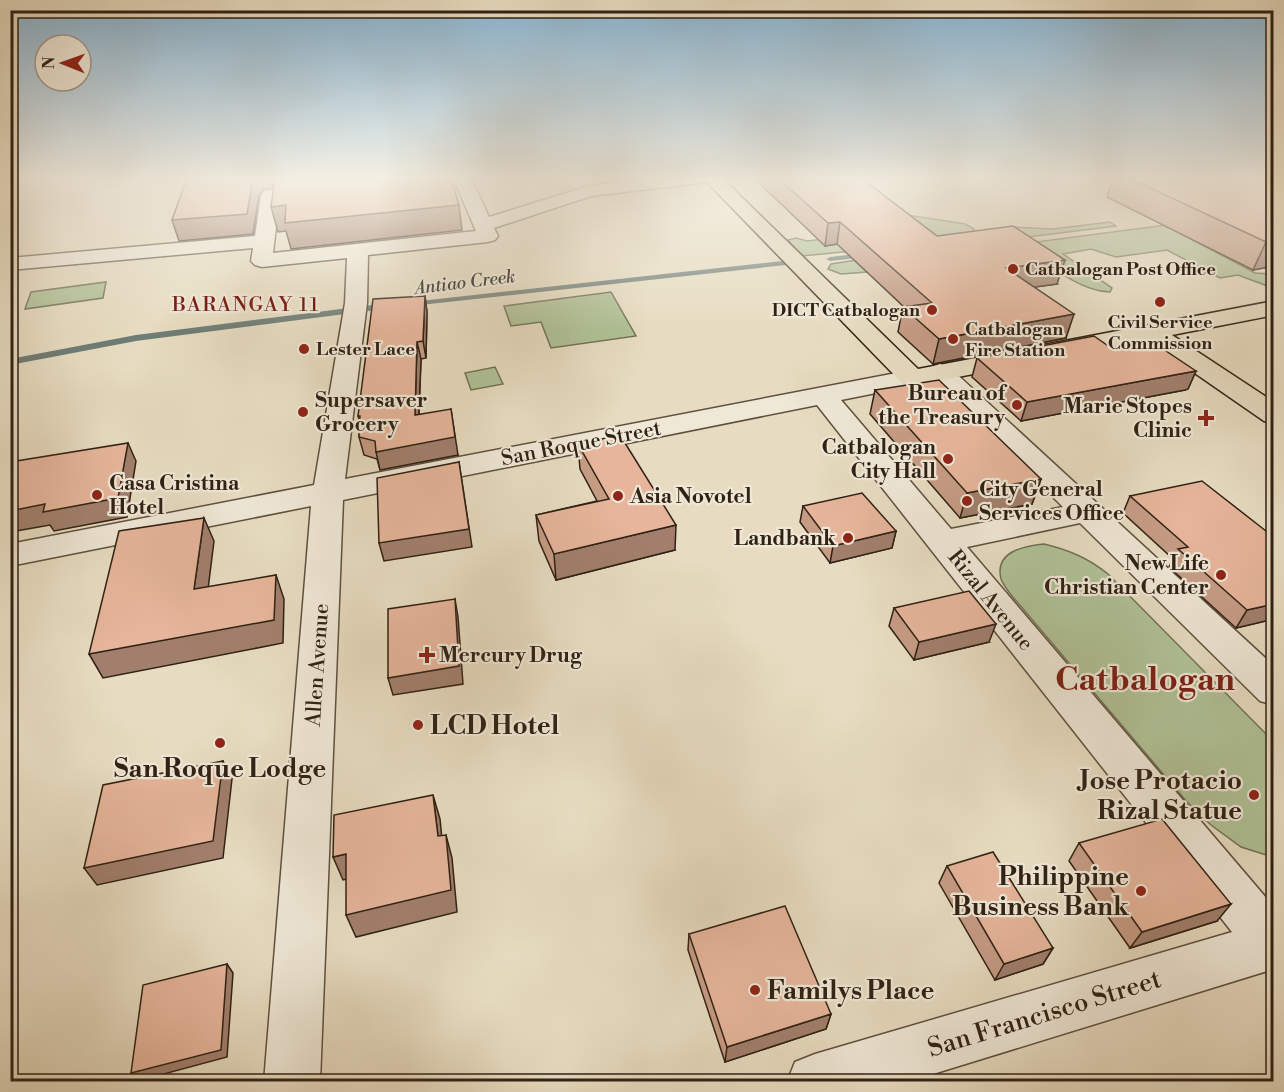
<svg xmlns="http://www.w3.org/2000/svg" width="1284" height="1092" viewBox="0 0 1284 1092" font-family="'Libre Bodoni',serif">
<rect width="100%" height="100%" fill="#e7dcc1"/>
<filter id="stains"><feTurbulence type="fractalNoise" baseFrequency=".00333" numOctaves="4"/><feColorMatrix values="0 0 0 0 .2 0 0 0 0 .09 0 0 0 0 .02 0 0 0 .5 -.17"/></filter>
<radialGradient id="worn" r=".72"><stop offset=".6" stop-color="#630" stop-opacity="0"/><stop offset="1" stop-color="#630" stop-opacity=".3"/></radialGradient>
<!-- green -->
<g fill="#b0c297" stroke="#707256" stroke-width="1.5">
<polygon points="901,214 965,224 974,229 974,235 966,240 802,256 788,240 796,238 807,241 899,230"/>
<polygon points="1110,222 1116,226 1028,237 1010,227 1053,229"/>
<path d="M 1189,222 L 1273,226 L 1191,239 L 1255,273 L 1273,274 L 1273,288 L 1238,275 L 1220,278 L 1167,250 L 1116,257 L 1091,249 L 1063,254 L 1112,288 L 1110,292 C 1077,291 1047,262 1021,244 Z"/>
<polygon points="876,257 880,271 841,274 828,269 831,264"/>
<polygon points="106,282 103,298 25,309 31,292"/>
<polygon points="611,292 636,336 551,348 541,322 511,326 504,306"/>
<polygon points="495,367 503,384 471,390 465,373"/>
<path d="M 1044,544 C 1069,550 1088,558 1108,574 L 1273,741 L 1273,857 L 1241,847 L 1211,825 L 1187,802 L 1012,596 C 1008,591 1003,584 1001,579 C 994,551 1025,546 1044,544 Z"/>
</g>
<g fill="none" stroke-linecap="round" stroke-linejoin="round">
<!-- stream -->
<g fill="#6e7d77" fill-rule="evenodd">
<polygon points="864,253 868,255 867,257 830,261 826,259 830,257"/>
<polygon points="783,261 786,261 786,265 411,306 407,304 411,302"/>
<polygon points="388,303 392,306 391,308 136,341 10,365 10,359 136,335"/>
</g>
<defs>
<polygon id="minor" points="405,178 471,178 489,217 589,186 654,178 709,178 706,182 700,183 591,196 494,228 498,236 495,240 488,242 368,255 367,303 345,479 912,370 921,372 925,378 921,384 841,400 951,529 1063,507 927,372 931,367 940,364 949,367 1274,666 1274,705 1260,701 1080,523 967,547 1274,907 1274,969 907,1082 787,1082 795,1062 815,1054 1232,932 817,405 343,500 320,1082 264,1082 311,506 10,566 10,544 314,485 345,303 347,258 262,267 255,265 251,261 253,248 10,270 10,258 255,236 261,195 264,191 319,185 325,186 328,190 325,194 279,200 273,253 476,231 456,184 406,188 400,187 397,183"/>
<polygon id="major" points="703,178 722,178 918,369 1274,301 1274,315 1172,335 1274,402 1274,423 1264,421 1147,340 912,386 903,384"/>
</defs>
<!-- minor casing -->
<use href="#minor" stroke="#5e503f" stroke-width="3"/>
<!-- major casing -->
<use href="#major" stroke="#302114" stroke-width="3"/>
<!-- minor -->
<use href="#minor" fill="#efe8d7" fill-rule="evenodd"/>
<!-- major -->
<use href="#major" fill="#e7dcc1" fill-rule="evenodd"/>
</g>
<!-- wall -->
<g fill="#c69c85" stroke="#302114" stroke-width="1.5">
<polygon points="754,178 861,178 937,236 1057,284 1034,287 1066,338 933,364 898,332 903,307 904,307 837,244 825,246"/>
<polygon points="1113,178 1274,178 1274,266 1253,270 1107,197"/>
<polygon points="425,296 427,312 426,358 421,359 419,415 458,455 380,470 377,459 364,455 359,437 360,422 358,416"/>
<polygon points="1114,350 1196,371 1188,389 1185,390 1021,421 972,377 977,358"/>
<polygon points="875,390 1041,479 1032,504 960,518 870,414"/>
<polygon points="578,444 675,550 556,580 539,541 536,515 597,501 580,469"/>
<polygon points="1130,496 1266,531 1274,619 1236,628 1169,567 1173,559 1123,513"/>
<polygon points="803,506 896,531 892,548 830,563 800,522"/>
<polygon points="894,608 989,642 914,660 889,626"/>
<polygon points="1079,843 1217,921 1130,948 1069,861"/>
<polygon points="947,866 1053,948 1043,964 995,980 939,883"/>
<polygon points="689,934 831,1014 826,1029 725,1062 688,950"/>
</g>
<!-- shaded-wall -->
<g fill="#a17f6c" stroke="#302114" stroke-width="1.5">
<polygon points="253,178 376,178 264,189 259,195 253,234 179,241 172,220"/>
<polygon points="286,205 459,205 462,230 291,249 286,231 278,232 271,207"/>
<polygon points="840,222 837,244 825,246 828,223"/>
<polygon points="1274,241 1274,266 1253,270 1266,242"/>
<polygon points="1065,260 1057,284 1000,292 1006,268"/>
<polygon points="425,296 427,312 426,358 423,341"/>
<polygon points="1074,314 1066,338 933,364 939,339"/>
<polygon points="417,342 421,359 418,433 415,415"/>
<polygon points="1196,371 1188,389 1185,390 1021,421 1027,402"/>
<polygon points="451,409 458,455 380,470 376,452"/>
<polygon points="128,443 136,461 127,517 54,531 50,525 10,532 10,511"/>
<polygon points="459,462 472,547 384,561 379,543"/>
<polygon points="1041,479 1032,504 960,518 967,493"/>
<polygon points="204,518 214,541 205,613 194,589"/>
<polygon points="676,525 675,550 556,580 554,554"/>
<polygon points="896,531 892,548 830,563 833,546"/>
<polygon points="276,575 284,599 283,643 103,678 89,654"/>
<polygon points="455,599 458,617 463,684 393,695 388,678"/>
<polygon points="1274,604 1274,619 1236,628 1247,610"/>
<polygon points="996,624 989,642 914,660 919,642"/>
<polygon points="223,761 232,779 223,858 97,885 84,868"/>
<polygon points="433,795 440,819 444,860 438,836"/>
<polygon points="446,835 452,858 457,912 356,937 346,915"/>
<polygon points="346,854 356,877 343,880 333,857"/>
<polygon points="1231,904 1217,921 1130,948 1142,932"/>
<polygon points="1053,948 1043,964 995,980 1004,964"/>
<polygon points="227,964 233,973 227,1057 138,1081 131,1073"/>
<polygon points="831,1014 826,1029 725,1062 727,1047"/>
</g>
<!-- building -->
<g fill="#e6b59b" stroke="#302114" stroke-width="1.5">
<polygon points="187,178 253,178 247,214 172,220"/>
<polygon points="275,178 451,178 459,205 285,223 286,205 271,207"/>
<polygon points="778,178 861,178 937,236 1013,226 1065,260 1006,268 1074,314 939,339 903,307 932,303 840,222 828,223"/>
<polygon points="1129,178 1274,178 1274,241 1266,242"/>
<polygon points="425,296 423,341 417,342 415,415 451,409 455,437 376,452 375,441 359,437 360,416 358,416 373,299"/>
<polygon points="1094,336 1114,350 1154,343 1196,371 1027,402 977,358"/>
<polygon points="939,380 1041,479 967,493 875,390"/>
<polygon points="620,435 676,525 554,554 536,515 609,499 578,444"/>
<polygon points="128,443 118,498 43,512 45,504 10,511 10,457 17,456 16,461"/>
<polygon points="459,462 469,529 379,543 377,478"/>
<polygon points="1202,481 1266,531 1270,530 1274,533 1274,604 1247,610 1178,549 1188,547 1130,496"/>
<polygon points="862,493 896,531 833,546 803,506"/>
<polygon points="204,518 194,589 276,575 274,620 89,654 119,531"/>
<polygon points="969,591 996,624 919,642 894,608"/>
<polygon points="455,599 459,666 388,678 388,609"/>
<polygon points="223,761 213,841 84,868 103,785"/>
<polygon points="433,795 438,836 446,835 451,890 346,915 346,854 333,857 334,815"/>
<polygon points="1162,819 1231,904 1142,932 1079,843"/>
<polygon points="993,852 1053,948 1004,964 947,866"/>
<polygon points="785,906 831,1014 727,1047 689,934"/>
<polygon points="227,964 221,1050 131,1073 143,985"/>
</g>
<!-- sky -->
<linearGradient id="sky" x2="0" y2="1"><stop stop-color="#88b6d5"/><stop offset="0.54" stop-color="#f4efe3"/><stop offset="1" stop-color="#f4efe3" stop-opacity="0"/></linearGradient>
<rect width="1284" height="331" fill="url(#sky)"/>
<!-- markers -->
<g fill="#8f2418" stroke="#efe8d7" stroke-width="2">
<circle cx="1013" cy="269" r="6"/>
<circle cx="1160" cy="302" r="6"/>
<circle cx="932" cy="310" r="6"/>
<circle cx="953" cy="339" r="6"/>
<circle cx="304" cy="349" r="6"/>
<circle cx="1017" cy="405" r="6"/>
<circle cx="303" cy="412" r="6"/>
<path d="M1203 409h6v6h6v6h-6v6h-6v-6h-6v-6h6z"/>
<circle cx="948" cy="459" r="6"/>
<circle cx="97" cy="495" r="6"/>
<circle cx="618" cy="496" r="6"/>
<circle cx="967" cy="501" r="6"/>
<circle cx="848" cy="538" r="6"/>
<circle cx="1221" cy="575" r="6"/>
<path d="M424 646h6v6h6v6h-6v6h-6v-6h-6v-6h6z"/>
<circle cx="418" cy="725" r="6"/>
<circle cx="220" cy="743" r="6"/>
<circle cx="1254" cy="795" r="6"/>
<circle cx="1141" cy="891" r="6"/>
<circle cx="755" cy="990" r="6"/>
</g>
<g text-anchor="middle" stroke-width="4.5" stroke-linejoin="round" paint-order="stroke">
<!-- far-poi labels -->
<g font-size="18" font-weight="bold" fill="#302114" stroke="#efe8d7" text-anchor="start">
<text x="1025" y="275">Catbalogan Post Office</text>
<text x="920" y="316" text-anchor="end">DICT Catbalogan</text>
<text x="1160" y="328" text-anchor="middle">Civil Service<tspan x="1160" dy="21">Commission</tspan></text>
<text x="965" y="335">Catbalogan<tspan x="965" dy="21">Fire Station</tspan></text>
<text x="316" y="355">Lester Lace</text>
</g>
<!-- far-water labels -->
<g font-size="18" font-style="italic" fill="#4f4f46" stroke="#efe8d7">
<text transform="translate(465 282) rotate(-7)" y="6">Antiao Creek</text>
</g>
<!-- far-quarter labels -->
<g font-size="20" letter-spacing="1.5" fill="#7a1f14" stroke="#efe8d7">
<text x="246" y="311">BARANGAY 11</text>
</g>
<!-- poi labels -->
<g font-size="21" font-weight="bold" fill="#302114" stroke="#efe8d7" text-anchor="end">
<text x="1005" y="400">Bureau of<tspan x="1005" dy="24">the Treasury</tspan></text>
<text x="315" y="407" text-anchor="start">Supersaver<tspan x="315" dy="24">Grocery</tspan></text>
<text x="1192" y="413">Marie Stopes<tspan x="1192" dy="24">Clinic</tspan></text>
<text x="936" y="454">Catbalogan<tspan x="936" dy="24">City Hall</tspan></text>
<text x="109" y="490" text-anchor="start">Casa Cristina<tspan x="109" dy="24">Hotel</tspan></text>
<text x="979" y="496" text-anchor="start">City General<tspan x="979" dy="24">Services Office</tspan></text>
<text x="630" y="503" text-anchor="start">Asia Novotel</text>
<text x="836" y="545">Landbank</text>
<text x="1209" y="570">New Life<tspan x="1209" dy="24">Christian Center</tspan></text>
<text x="439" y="662" text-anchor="start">Mercury Drug</text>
</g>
<!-- street labels -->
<g font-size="21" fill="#302114" stroke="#efe8d7">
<text transform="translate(581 443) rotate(-11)" y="7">San Roque Street</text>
<text transform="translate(991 600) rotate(51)" y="7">Rizal Avenue</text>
<text transform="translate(317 665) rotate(-86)" y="7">Allen Avenue</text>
</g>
<!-- near-poi labels -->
<g font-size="26" font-weight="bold" fill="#302114" stroke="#efe8d7" text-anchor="start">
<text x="430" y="734">LCD Hotel</text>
<text x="220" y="777" text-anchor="middle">San Roque Lodge</text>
<text x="1242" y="789" text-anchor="end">Jose Protacio<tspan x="1242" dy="30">Rizal Statue</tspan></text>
<text x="1129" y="885" text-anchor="end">Philippine<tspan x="1129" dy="30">Business Bank</tspan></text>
<text x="767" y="999">Familys Place</text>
</g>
<!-- near-street labels -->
<g font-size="26" fill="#302114" stroke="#efe8d7">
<text transform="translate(1044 1013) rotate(-17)" y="9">San Francisco Street</text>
</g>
<!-- town labels -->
<g font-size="33" font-weight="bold" fill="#7a1f14" stroke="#efe8d7">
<text x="1145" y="690">Catbalogan</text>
</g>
</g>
<!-- margin -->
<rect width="1284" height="1092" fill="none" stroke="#e7dcc1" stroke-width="36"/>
<rect x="12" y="12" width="1260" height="1068" fill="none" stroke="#302114" stroke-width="3"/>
<rect x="18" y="18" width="1248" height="1056" fill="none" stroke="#302114" stroke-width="1.5"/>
<!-- north arrow -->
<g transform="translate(63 63) rotate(271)"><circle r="28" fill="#efe8d7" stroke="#a39889" stroke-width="1.5"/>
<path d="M0-4.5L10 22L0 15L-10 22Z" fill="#8f2418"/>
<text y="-9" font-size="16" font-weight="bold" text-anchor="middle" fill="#302114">N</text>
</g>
<rect width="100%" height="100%" filter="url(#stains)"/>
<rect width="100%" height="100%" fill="url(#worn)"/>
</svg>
